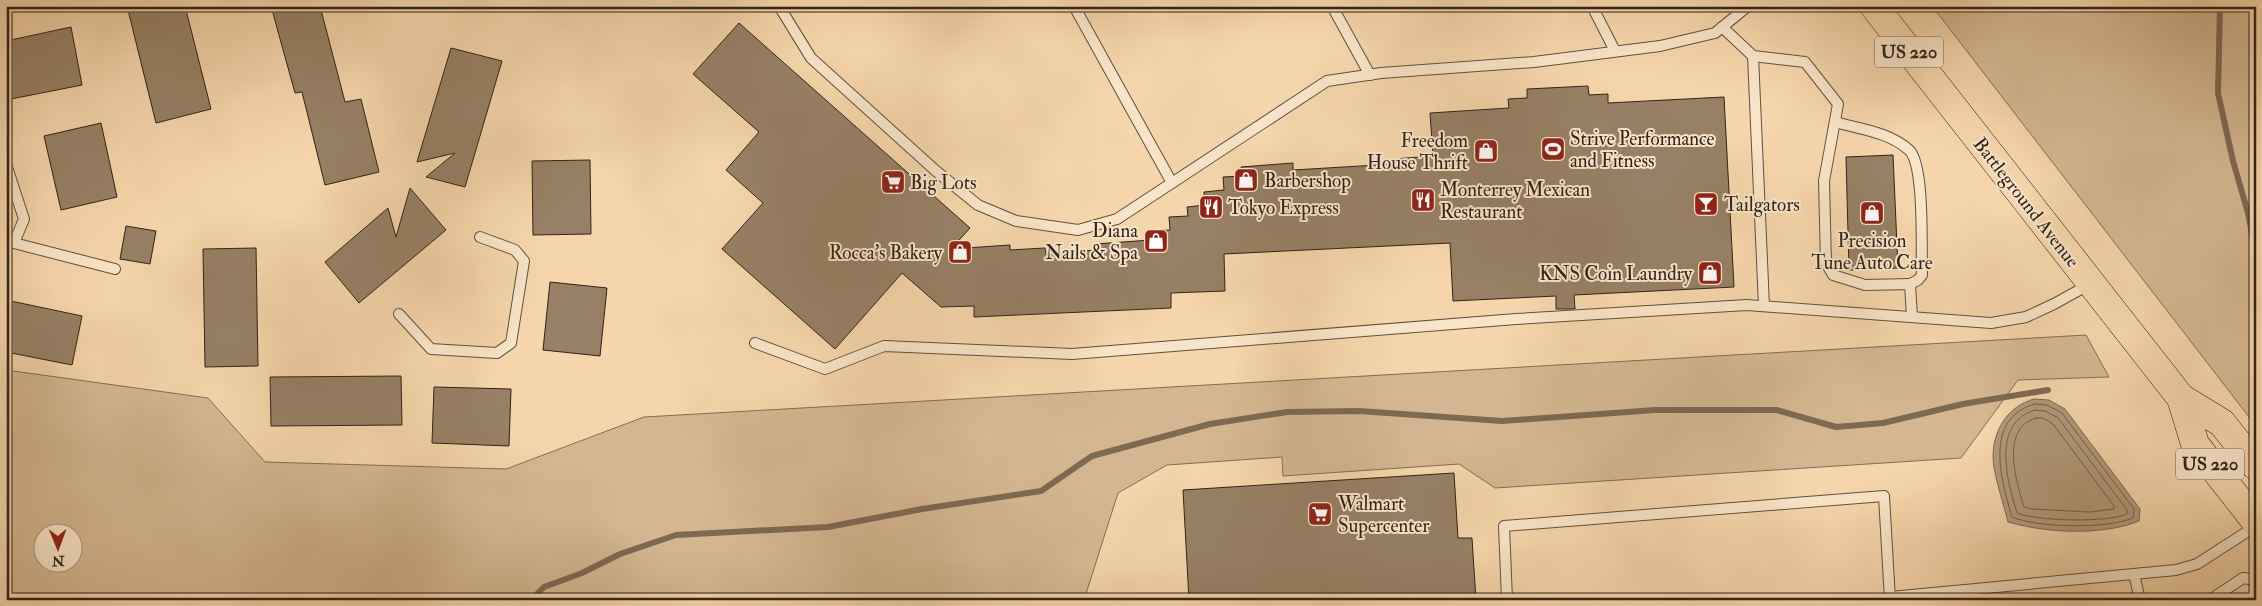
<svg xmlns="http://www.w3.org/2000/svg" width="2262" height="606" viewBox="0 0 2262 606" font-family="'IM FELL Double Pica',serif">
<rect width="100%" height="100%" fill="#f5d5ab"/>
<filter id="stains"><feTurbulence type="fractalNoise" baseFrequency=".004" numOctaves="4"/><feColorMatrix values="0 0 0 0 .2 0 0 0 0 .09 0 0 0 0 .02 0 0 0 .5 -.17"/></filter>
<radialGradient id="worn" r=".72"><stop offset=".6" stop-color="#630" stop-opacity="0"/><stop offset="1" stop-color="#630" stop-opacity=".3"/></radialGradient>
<!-- green -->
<g fill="#d4b792" stroke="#826d56" fill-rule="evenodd">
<polygon points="1932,6 2256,6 2256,426"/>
<path d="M 2086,335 L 2109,377 L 2018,380 L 1961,458 L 1495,488 L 1459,464 L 1283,476 L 1282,457 L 1167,465 L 1118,493 L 1084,600 L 6,600 L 6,370 L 208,398 L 265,462 L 506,469 L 644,417 ZM 42,534 L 72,534 L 72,564 L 42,564 Z"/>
</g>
<!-- water -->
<g fill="#b29879" stroke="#7e6953">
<polygon points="1640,6 1675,6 1650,11"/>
<path d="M 2034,399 L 2049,400 L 2065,409 L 2140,509 L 2139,521 C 2102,536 2046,533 2008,522 C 2004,505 1993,473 1993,457 C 1993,430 2008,406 2034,399 Z"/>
</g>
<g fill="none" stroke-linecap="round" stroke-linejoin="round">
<!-- shore -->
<g stroke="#725e49" stroke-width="1">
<path d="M 2035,404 L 2047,405 L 2062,413 L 2134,509 L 2133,518 C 2107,529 2038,528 2012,517 C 2001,480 1983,418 2035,404 Z"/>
<path d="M 2035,410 L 2045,411 L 2058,418 L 2127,510 L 2127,514 C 2107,523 2037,521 2017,513 C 2007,480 1991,423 2035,410 Z"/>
<path d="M 2036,418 L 2043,418 L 2053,424 L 2114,506 L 2114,509 L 2090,512 L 2031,509 L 2024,507 C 2016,481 2000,428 2036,418 Z"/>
</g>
<!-- stream -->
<g stroke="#7e6953" stroke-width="6">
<polyline points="2220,6 2218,93 2233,161 2248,213 2256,255"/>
<polyline points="531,600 544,587 582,573 620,554 676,535 828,527 922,509 1041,491 1092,456 1210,424 1287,412 1359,411 1502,421 1655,410 1777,410 1836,427 1883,423 1963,404 2048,390"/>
</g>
</g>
<!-- building -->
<g fill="#978065" stroke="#312319">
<polygon points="127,6 185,6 211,109 156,123"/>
<polygon points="271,6 320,6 345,102 361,99 379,172 325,185 302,92 295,93"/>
<polygon points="739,23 970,228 951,249 1010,245 1010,250 1045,248 1046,254 1096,250 1095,244 1151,240 1150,231 1170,230 1169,217 1188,216 1187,207 1205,205 1204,192 1224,190 1223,177 1242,176 1241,167 1293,163 1293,170 1394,164 1394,159 1433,156 1430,113 1509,108 1508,99 1527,98 1527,89 1588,86 1589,95 1608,94 1608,103 1724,97 1734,287 1574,295 1575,309 1556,309 1556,296 1453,301 1450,243 1224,254 1225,291 1171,293 1171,308 974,317 974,306 941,307 902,273 835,349 722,249 763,203 726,170 759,132 693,74"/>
<polygon points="71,27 82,85 6,100 6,41"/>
<polygon points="451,48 502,61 465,187 426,177 455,153 417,162"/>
<polygon points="101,123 117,197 61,210 44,136"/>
<polygon points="1893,155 1898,268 1849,270 1846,157"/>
<polygon points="590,160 591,234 533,235 532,161"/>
<polygon points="410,188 446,230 359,303 325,262 388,208 396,237"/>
<polygon points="126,226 156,231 150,264 120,259"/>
<polygon points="256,248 258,366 205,367 203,249"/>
<polygon points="550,282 607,288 600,356 543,350"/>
<polygon points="6,300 82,316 72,365 6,352"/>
<polygon points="401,376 402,425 271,426 270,377"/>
<polygon points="434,387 511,389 509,446 432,443"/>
<polygon points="1454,473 1458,538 1472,538 1476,600 1189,600 1183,490"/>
</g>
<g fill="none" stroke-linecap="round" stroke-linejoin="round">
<defs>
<g id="lane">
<polyline points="779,6 811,58 936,171 978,205 1016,221 1078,230 1117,219 1327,81 1381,73 1534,62 1660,46 1715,33 1748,6"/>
<polyline points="1074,6 1172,183"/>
<polyline points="1332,6 1370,75"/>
<polyline points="1592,6 1615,51"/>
<polyline points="1722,27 1753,56 1764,306"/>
<polyline points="1753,56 1805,62 1838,104 1824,181 1826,263 1833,275 1865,285 1910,284 1912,317"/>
<path d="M 1835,122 C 1860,129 1889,132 1909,150 C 1925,164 1921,251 1922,275 L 1918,280 L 1910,284"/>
<polyline points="6,164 24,219 14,243"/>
<polyline points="6,241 115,269"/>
<polyline points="399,314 431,349 497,353 511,343 524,261 515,250 480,237"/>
<polyline points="755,343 825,369 884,346 1072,354 1516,319 1747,305 1991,323 2026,317 2054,304 2090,284"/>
<polyline points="2134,574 2140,600"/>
<polyline points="1890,597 2176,570 2197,564 2256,526"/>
<polyline points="1507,600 1504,526 1884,496 1890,600"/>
<polyline points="2210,600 2243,578 2256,580"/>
</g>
<g id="primary">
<polyline points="1874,6 2181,398 2222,423 2256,466"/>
<polyline points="2181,398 2195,444 2256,522"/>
</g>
</defs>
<!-- lane casing -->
<use href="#lane" stroke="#62503e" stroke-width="12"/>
<!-- primary casing -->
<use href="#primary" stroke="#312319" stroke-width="29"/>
<!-- lane -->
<use href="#lane" stroke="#f8e4c8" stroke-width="10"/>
<!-- primary -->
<use href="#primary" stroke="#f5d5ab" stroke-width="28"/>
</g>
<!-- icons -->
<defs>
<symbol id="stadium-square" viewBox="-11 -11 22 22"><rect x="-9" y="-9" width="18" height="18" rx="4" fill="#8f2418" stroke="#f8e4c8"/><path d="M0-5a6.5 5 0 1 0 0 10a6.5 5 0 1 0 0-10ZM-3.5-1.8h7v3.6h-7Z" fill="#fff"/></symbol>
<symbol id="shop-square" viewBox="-11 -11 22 22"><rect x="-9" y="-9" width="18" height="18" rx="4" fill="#8f2418" stroke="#f8e4c8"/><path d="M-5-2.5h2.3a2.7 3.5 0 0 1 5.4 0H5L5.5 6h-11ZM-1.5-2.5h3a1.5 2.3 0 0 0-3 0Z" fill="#fff"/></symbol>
<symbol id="supermarket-square" viewBox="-11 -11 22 22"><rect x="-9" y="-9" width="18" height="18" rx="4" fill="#8f2418" stroke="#f8e4c8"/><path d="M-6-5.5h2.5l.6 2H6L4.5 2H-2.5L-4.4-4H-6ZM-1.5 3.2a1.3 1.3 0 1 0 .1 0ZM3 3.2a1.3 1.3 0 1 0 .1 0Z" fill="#fff"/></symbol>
<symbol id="restaurant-square" viewBox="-11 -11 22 22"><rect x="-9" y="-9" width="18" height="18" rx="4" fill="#8f2418" stroke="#f8e4c8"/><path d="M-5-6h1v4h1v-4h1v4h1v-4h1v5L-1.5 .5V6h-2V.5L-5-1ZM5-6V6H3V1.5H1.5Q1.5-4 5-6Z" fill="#fff"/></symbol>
<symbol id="bar-square" viewBox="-11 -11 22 22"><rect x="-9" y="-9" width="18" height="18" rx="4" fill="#8f2418" stroke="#f8e4c8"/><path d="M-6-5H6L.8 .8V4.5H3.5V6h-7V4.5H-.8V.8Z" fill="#fff"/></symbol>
</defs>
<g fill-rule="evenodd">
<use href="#stadium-square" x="1539" y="135" width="28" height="28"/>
<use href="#shop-square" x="1472" y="137" width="28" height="28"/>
<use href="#shop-square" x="1232" y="166" width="28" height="28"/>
<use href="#supermarket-square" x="879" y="168" width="28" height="28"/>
<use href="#restaurant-square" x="1409" y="186" width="28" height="28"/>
<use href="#bar-square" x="1692" y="190" width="28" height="28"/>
<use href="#restaurant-square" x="1197" y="193" width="28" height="28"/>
<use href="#shop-square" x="1858" y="199" width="28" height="28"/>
<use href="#shop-square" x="1142" y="227" width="28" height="28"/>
<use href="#shop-square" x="946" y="238" width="28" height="28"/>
<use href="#shop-square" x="1696" y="259" width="28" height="28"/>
<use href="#supermarket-square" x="1306" y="500" width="28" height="28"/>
</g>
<g text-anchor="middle" stroke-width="4" stroke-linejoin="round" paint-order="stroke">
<!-- shield labels -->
<g fill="#f8e4c8" stroke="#6d5d4e" stroke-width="1">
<rect x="1875" y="36.5" width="68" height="31" rx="4"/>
<rect x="2176" y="448.5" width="68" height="31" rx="4"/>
</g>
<g font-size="18" font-weight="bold" fill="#312319">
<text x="1909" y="58">US 220</text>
<text x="2210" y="470">US 220</text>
</g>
<!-- poi labels -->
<g font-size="19" fill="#312319" stroke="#f8e4c8" text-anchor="start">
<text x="1570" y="145">Strive Performance<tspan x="1570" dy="22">and Fitness</tspan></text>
<text x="1468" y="147" text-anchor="end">Freedom<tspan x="1468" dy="22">House Thrift</tspan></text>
<text x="1264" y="187">Barbershop</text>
<text x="910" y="189">Big Lots</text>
<text x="1440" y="196">Monterrey Mexican<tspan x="1440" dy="22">Restaurant</tspan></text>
<text x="1724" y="211">Tailgators</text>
<text x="1228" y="214">Tokyo Express</text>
<text x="1138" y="237" text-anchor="end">Diana<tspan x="1138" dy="22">Nails &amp; Spa</tspan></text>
<text x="1872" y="247" text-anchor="middle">Precision<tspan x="1872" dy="22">Tune Auto Care</tspan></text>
<text x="942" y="259" text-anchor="end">Rocca's Bakery</text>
<text x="1692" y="280" text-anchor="end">KNS Coin Laundry</text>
<text x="1338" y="510">Walmart<tspan x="1338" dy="22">Supercenter</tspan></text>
</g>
<!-- street labels -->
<g font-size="19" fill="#312319" stroke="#f8e4c8">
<text transform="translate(2027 202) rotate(52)" y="7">Battleground Avenue</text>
</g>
</g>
<!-- margin -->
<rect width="2262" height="606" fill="none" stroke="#f5d5ab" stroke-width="25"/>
<rect x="8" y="8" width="2247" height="591" fill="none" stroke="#312319" stroke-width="2.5"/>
<rect x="12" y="12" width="2237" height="581" fill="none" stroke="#312319"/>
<!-- north arrow -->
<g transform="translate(58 548) rotate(179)"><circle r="24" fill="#f8e4c8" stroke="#a89782"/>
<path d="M0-4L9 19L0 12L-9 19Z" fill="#8f2418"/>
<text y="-8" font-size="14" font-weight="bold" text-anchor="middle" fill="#312319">N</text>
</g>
<rect width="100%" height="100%" filter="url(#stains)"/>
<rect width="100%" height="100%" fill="url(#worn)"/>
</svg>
